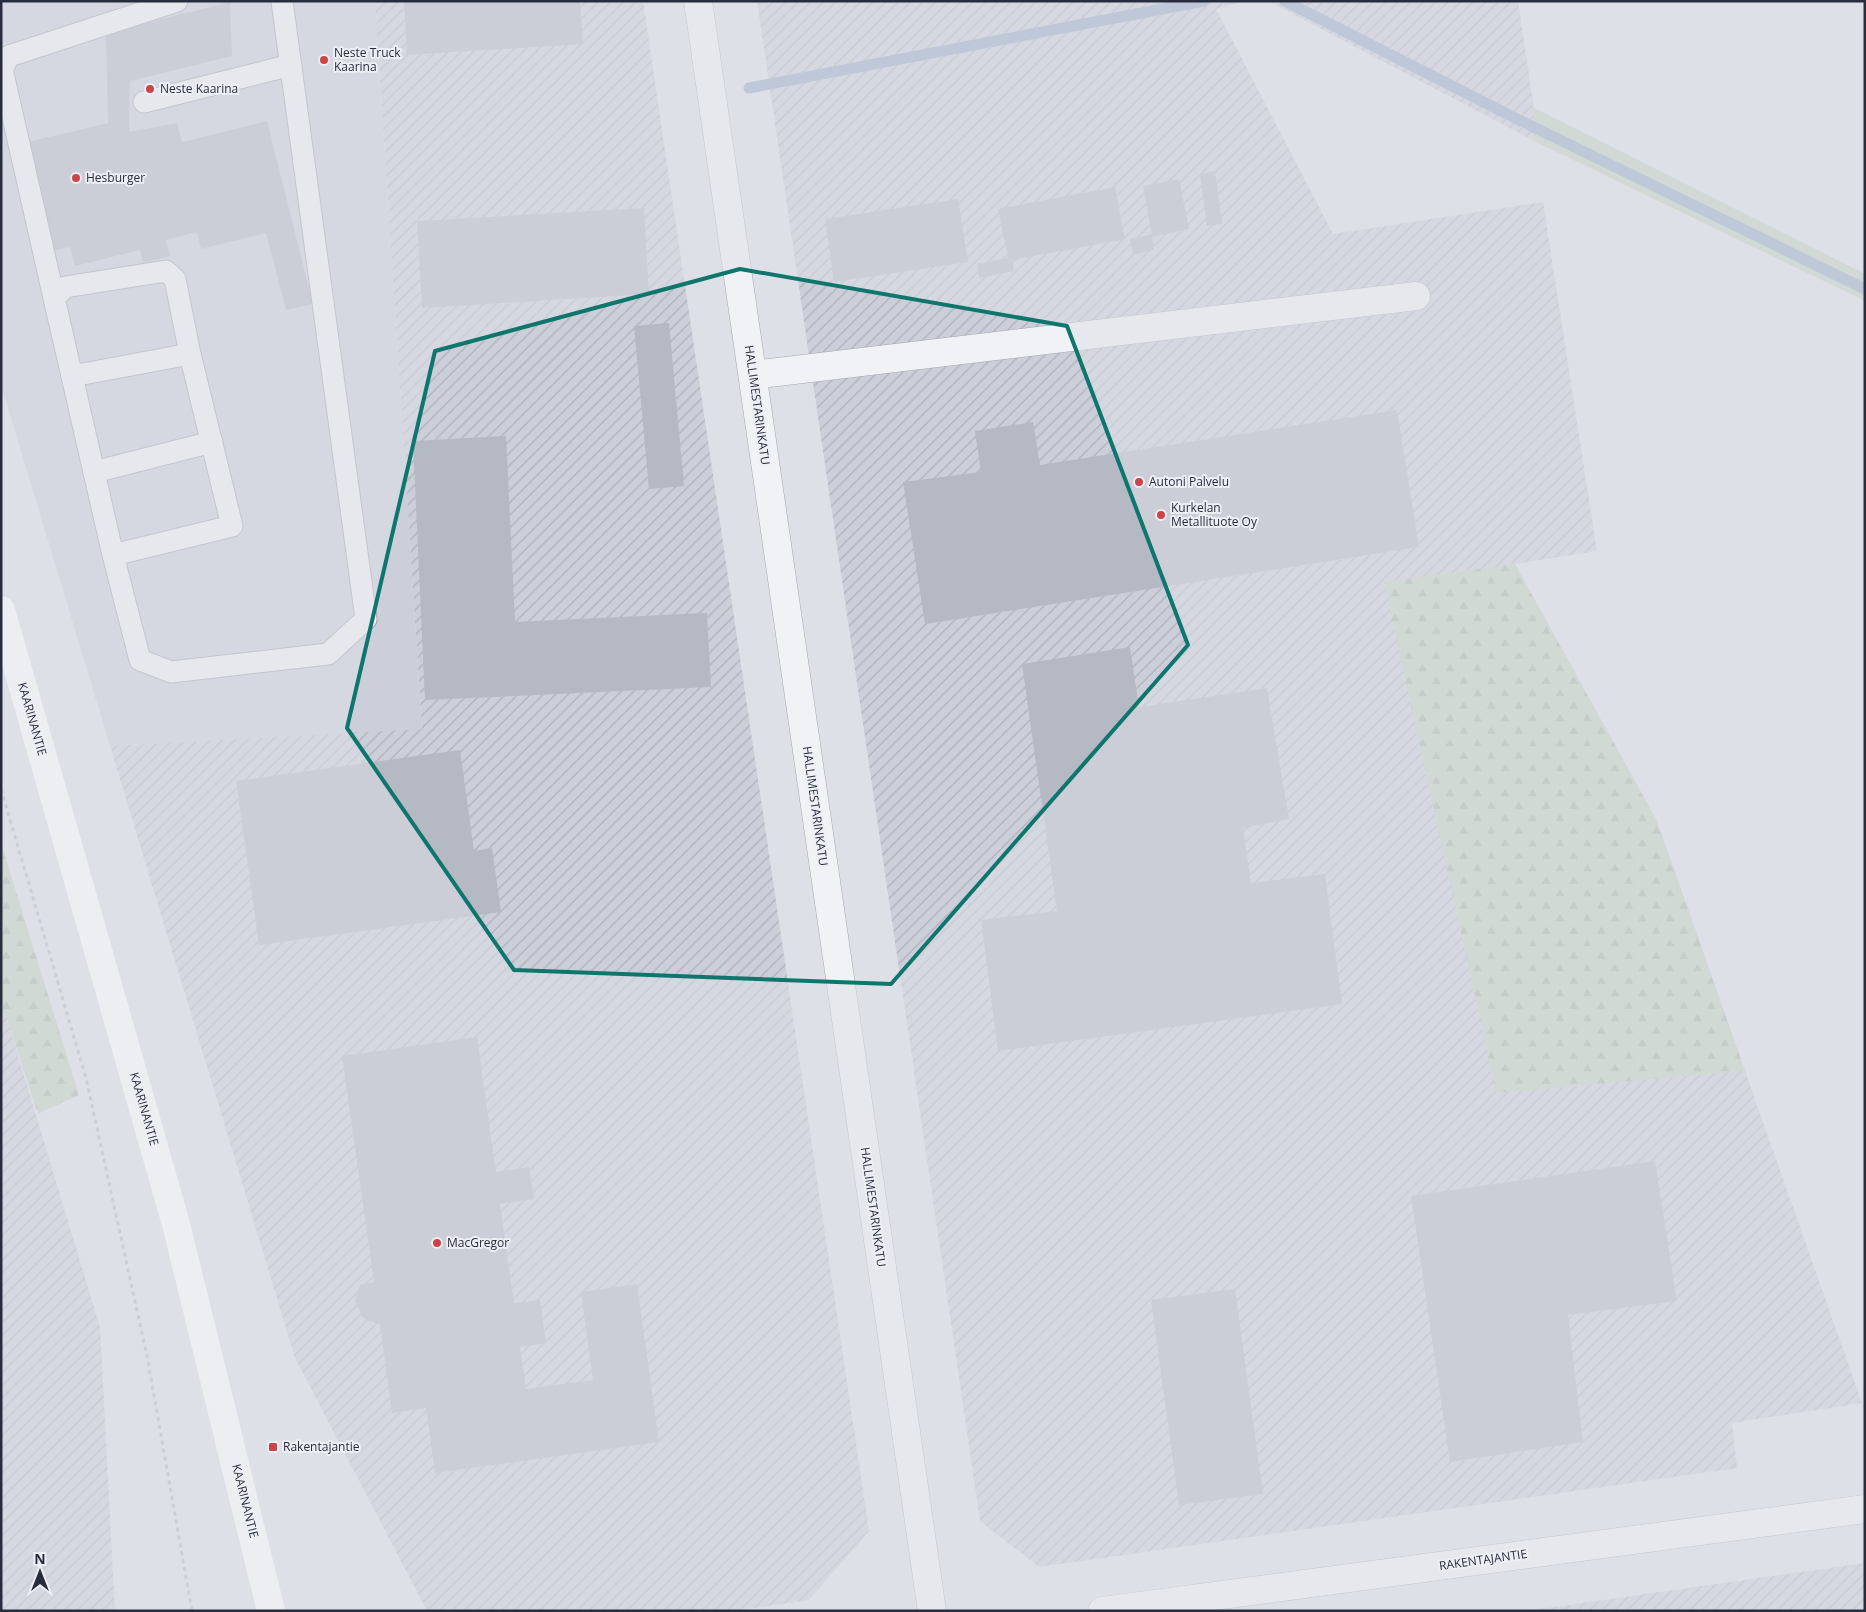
<svg xmlns="http://www.w3.org/2000/svg" width="1866" height="1612" viewBox="0 0 1866 1612" font-family="'Open Sans',sans-serif">
<defs>
<pattern id="industrial-furrows" width="10" height="10" patternUnits="userSpaceOnUse" patternTransform="scale(1.25)"><rect width="10" height="10" fill="#cccfd9"/><path d="M-1 1l2-2M0 10L10 0M9 11l2-2" fill="none" stroke="#afb2bb"/></pattern>
<pattern id="forest-firs" width="22" height="20" patternUnits="userSpaceOnUse" patternTransform="scale(1.25)"><rect width="22" height="20" fill="#c1d1bf"/><path d="M5 1l3.5 6h-7zM16 11l3.5 6h-7z" fill="#a6b4a5"/></pattern>
</defs>
<rect width="100%" height="100%" fill="#dee0e7"/>
<!-- built -->
<polygon fill="#cccfd9" points="1,1 375,1 422,730 110,746 1,385"/>
<!-- industrial -->
<g fill="url(#industrial-furrows)">
<polygon points="375,1 643,1 869,1531 809,1600 733,1611 427,1611 295,1358 110,746 422,729"/>
<polygon points="757,1 1245,1 1216,9 1333,234 1543,202 1597,551 1515,564 1657,821 1862,1403 1732,1423 1737,1468 1039,1567 980,1521"/>
<polygon points="1268,1 1518,1 1534,108 1534,141"/>
<polygon points="1,999 100,1327 115,1611 1,1611"/>
<polygon points="1865,1563 1865,1611 1525,1611"/>
</g>
<!-- grass -->
<polygon fill="#c1d1bf" points="1534,108 1865,274 1865,301 1534,141"/>
<!-- forest -->
<g fill="url(#forest-firs)">
<polygon points="1515,564 1657,821 1745,1071 1496,1093 1384,582"/>
<polygon points="1,843 79,1095 38,1114 1,1001"/>
</g>
<g fill="none" stroke-linecap="round" stroke-linejoin="round">
<!-- stream -->
<g stroke="#9aaac7" stroke-width="11">
<polyline points="1285,1 1519,120 1865,289"/>
<polyline points="749,88 1204,1"/>
</g>
</g>
<!-- building -->
<g fill="#b5b9c4">
<polygon points="404,1 580,1 583,44 407,55"/>
<polygon points="230,2 232,56 130,81 129,132 177,123 182,142 267,121 313,304 286,310 266,233 201,249 197,232 166,240 170,256 143,263 140,250 75,266 70,247 54,250 28,142 108,123 106,33"/>
<polygon points="1215,171 1222,224 1207,226 1200,174"/>
<polygon points="1179,179 1189,229 1152,237 1154,250 1133,255 1130,239 1152,234 1143,186"/>
<polygon points="1115,187 1125,239 1012,260 1014,271 979,278 977,264 1008,258 998,209"/>
<polygon points="958,199 968,262 834,282 825,219"/>
<polygon points="644,208 649,294 422,308 417,221"/>
<polygon points="669,323 684,486 649,489 634,326"/>
<polygon points="1397,410 1419,547 925,624 903,482 981,472 975,431 1033,422 1040,465"/>
<polygon points="506,436 515,622 707,613 711,687 425,700 413,441"/>
<polygon points="1130,647 1139,707 1267,688 1289,819 1243,828 1251,883 1325,874 1342,1004 998,1051 981,920 1057,911 1022,664"/>
<polygon points="460,750 474,851 492,848 501,912 259,945 236,781"/>
<polygon points="477,1037 496,1172 529,1167 534,1199 500,1204 514,1303 540,1300 546,1343 520,1347 526,1389 593,1380 581,1292 637,1284 659,1442 435,1473 426,1408 392,1413 380,1324 364,1319 355,1301 360,1285 374,1282 342,1056"/>
<polygon points="1655,1161 1677,1301 1568,1315 1583,1442 1450,1462 1411,1196"/>
<polygon points="1235,1289 1263,1494 1179,1505 1151,1300"/>
</g>
<g fill="none" stroke-linecap="round" stroke-linejoin="round">
<defs>
<g id="lane">
<polyline points="144,102 291,65"/>
<polyline points="54,298 2,69 9,56 177,1"/>
<polyline points="72,376 190,354"/>
<polyline points="94,472 212,442"/>
<polyline points="113,555 232,526 190,354 175,279 166,271 65,287 54,298 113,555 140,660 171,672 328,654 366,619 282,1"/>
</g>
<g id="street">
<polyline points="698,1 932,1611"/>
<polyline points="753,375 1416,296"/>
<polyline points="1102,1611 1865,1509"/>
</g>
</defs>
<!-- lane casing -->
<use href="#lane" stroke="#a4a7b1" stroke-width="23"/>
<!-- street casing -->
<use href="#street" stroke="#a4a7b1" stroke-width="29"/>
<!-- path -->
<polyline stroke="#b9bbc2" stroke-width="3" stroke-dasharray="4 4" stroke-linecap="butt" points="1,789 86,1078 147,1356 192,1611"/>
<!-- lane -->
<use href="#lane" stroke="#f1f2f6" stroke-width="21"/>
<!-- street -->
<use href="#street" stroke="#f1f2f6" stroke-width="28"/>
<!-- secondary -->
<polyline stroke="#fff" stroke-width="28" points="1,610 176,1224 271,1611"/>
</g>
<!-- marked area -->
<path d="M0 0H1866V1612H0ZM 740,269 L 1067,326 L 1188,645 L 891,984 L 514,970 L 347,728 L 435,351 Z" fill="#dee0e7" fill-opacity=".55" fill-rule="evenodd"/>
<path fill="none" stroke="#0f766e" stroke-width="4" stroke-linejoin="round" d="M 740,269 L 1067,326 L 1188,645 L 891,984 L 514,970 L 347,728 L 435,351 Z"/>
<!-- markers -->
<g fill="#ca4548" stroke="#edeff5" stroke-width="2">
<circle cx="324" cy="60" r="5"/>
<circle cx="150" cy="89" r="5"/>
<circle cx="76" cy="178" r="5"/>
<circle cx="1139" cy="482" r="5"/>
<circle cx="1161" cy="515" r="5"/>
<circle cx="437" cy="1243" r="5"/>
<rect x="268" y="1442" width="10" height="10" rx="2.5"/>
</g>
<g text-anchor="middle" stroke-width="4" stroke-linejoin="round" paint-order="stroke">
<!-- poi labels -->
<g font-size="12" fill="#282d3e" stroke="#edeff5" text-anchor="start">
<text x="334" y="57">Neste Truck<tspan x="334" dy="14">Kaarina</tspan></text>
<text x="160" y="93">Neste Kaarina</text>
<text x="86" y="182">Hesburger</text>
<text x="1149" y="486">Autoni Palvelu</text>
<text x="1171" y="512">Kurkelan<tspan x="1171" dy="14">Metallituote Oy</tspan></text>
<text x="447" y="1247">MacGregor</text>
<text x="283" y="1451">Rakentajantie</text>
</g>
<!-- street labels -->
<g font-size="12" fill="#282d3e" stroke="#edeff5">
<text transform="translate(757 405) rotate(82)" y="4">HALLIMESTARINKATU</text>
<text transform="translate(32 719) rotate(74)" y="4">KAARINANTIE</text>
<text transform="translate(815 806) rotate(82)" y="4">HALLIMESTARINKATU</text>
<text transform="translate(144 1109) rotate(74)" y="4">KAARINANTIE</text>
<text transform="translate(873 1207) rotate(82)" y="4">HALLIMESTARINKATU</text>
<text transform="translate(245 1501) rotate(76)" y="4">KAARINANTIE</text>
<text transform="translate(1483 1560) rotate(-8)" y="4">RAKENTAJANTIE</text>
</g>
</g>
<!-- border -->
<rect width="1866" height="1612" fill="none" stroke="#282d3e" stroke-width="5"/>
<!-- north arrow -->
<g transform="translate(40 1572)" stroke="#edeff5" stroke-width="4" paint-order="stroke">
<path d="M0-4L9 19L0 12L-9 19Z" fill="#282d3e"/>
<text y="-8" font-size="14" font-weight="bold" text-anchor="middle" fill="#282d3e">N</text>
</g>
</svg>
